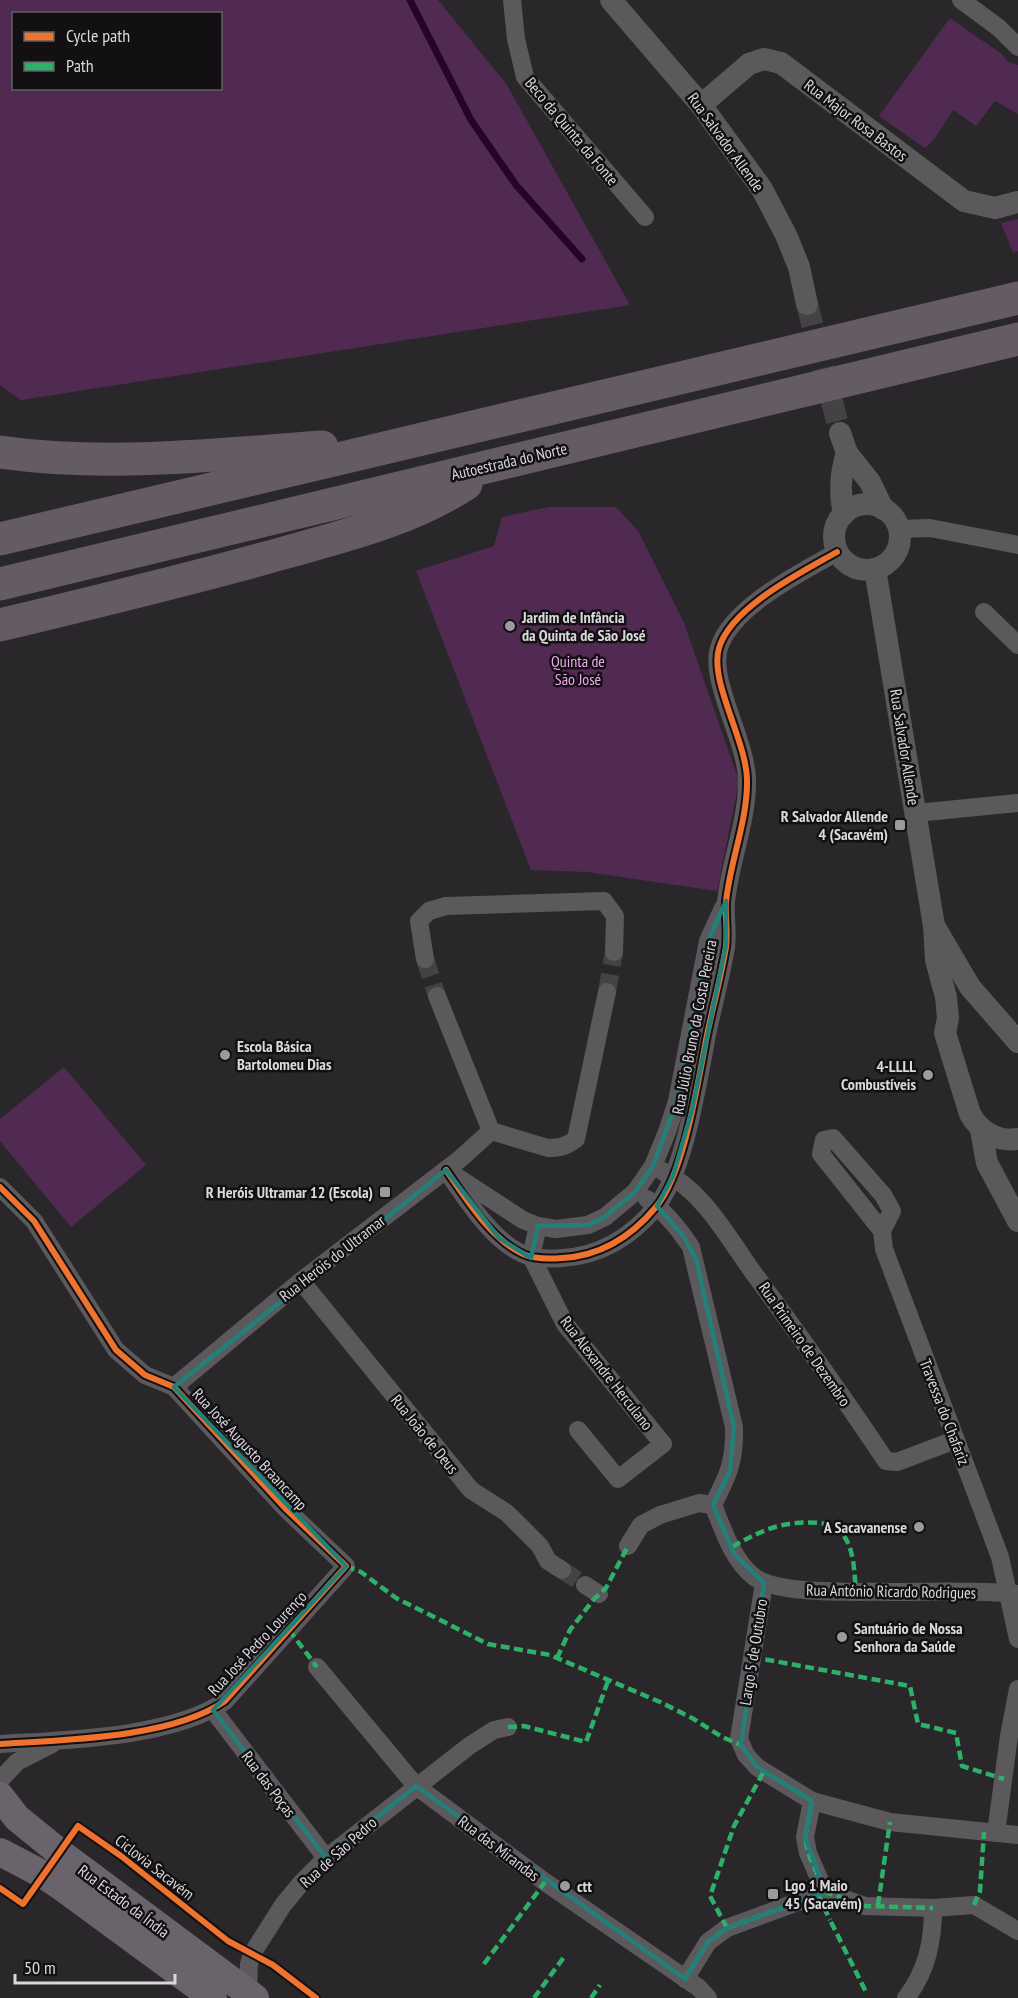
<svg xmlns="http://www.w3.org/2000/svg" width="1018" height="1998" viewBox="0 0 1018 1998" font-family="'PT Sans Narrow',sans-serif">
<rect width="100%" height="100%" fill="#2a272a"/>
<!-- green -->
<g fill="#512a52" fill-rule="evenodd">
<path d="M 0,0 L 438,0 L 507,85 L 630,305 L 21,400 L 0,385 ZM 14,14 L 220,14 L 220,88 L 14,88 Z"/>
<polygon points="950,18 1003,55 1008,62 1018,65 1018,114 995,101 976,126 953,110 935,138 925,148 879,116"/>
<polygon points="1018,219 1018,251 1013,252 1001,223"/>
<polygon points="549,507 616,507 638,531 684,623 739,781 717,891 587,872 531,870 416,571 494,546 502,517"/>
<polygon points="64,1067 146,1165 71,1227 0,1141 0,1119"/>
</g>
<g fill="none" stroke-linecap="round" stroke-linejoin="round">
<!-- stream -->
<polyline stroke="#250526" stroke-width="7" points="410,0 471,120 516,185 582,259"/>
<!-- minor-tunnel -->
<g stroke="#444244" stroke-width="18" stroke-dasharray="18 9" stroke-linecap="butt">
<polyline points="425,959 437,996"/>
<polyline points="607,992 614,952"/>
<polyline points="562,1570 585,1585"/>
</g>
<!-- tertiary-tunnel -->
<polyline stroke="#444244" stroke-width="22" stroke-dasharray="22 11" stroke-linecap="butt" points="807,304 840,433"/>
<!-- minor -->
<g stroke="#5b595b" stroke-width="18">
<polyline points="512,0 516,39 525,77 645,217"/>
<polyline points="961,0 999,28 1018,47"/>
<polyline points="898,529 930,528 1018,545"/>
<polyline points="984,612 1018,645"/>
<polyline points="916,813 1018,803"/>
<polyline points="425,959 419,921 429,911 446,906 604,901 615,916 614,952"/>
<path d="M 437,996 L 491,1131 L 548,1148 C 560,1148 567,1146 576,1139 L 607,992"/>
<path d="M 446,1170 C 465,1197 491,1240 523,1254 C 534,1259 550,1259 562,1258 C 601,1256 631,1237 656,1207 C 685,1172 698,1081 707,1035 C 713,1006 721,977 726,947 C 728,932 725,917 726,902 C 730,861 748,820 747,779 C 746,740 709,681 719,648 C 731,607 802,572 837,552"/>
<path d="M 662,1171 C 704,1191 728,1238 755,1275 C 800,1336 844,1398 886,1461 L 897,1462 L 955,1440"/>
<polyline points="454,1175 523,1220 538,1226 556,1229 588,1225 605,1217 635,1192 653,1166 667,1132 677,1101 708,941 723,908"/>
<path d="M 0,1187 L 34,1221 L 116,1350 L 145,1375 L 174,1387 L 285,1508 L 346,1566 L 225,1701 C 172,1738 65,1740 0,1744"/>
<path d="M 647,1199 C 665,1211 679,1229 691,1247 L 734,1427 C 735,1462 728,1475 713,1505"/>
<polyline points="538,1226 531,1256 565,1324 663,1444 618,1479 578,1430"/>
<polyline points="882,1231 821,1154 824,1140 833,1138 883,1195 892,1211 882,1231 884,1249 1000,1557 1018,1639"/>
<polyline points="301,1281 471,1490 507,1513 540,1546 548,1561 562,1570"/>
<polyline points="174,1387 301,1281 460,1159 491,1131"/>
<path d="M 713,1505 C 723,1529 732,1559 753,1576 C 777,1596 860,1591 893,1592 C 934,1592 976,1590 1017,1594"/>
<polyline points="628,1546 641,1525 660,1515 699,1503 713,1505"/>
<polyline points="764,1583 739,1739 746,1755 757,1767 812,1801 890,1822 1018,1835"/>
<polyline points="585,1585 599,1594"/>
<polyline points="317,1667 416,1786 545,1882 699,1988 708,1998"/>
<polyline points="213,1710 326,1858"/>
<polyline points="0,1780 17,1762 52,1744"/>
<polyline points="812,1801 805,1837 808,1853 825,1892 865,1906 933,1908 974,1905 1018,1931"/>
<polyline points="996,1833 1009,1736 1018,1689"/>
<polyline points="685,1979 708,1942 727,1928 825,1892"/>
<polyline points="248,1992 249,1964 252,1954 283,1905 302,1882 326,1858 469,1746 494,1730 508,1727"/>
<path d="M 906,1998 C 927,1971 933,1941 933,1908"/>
</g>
<!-- tertiary -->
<g stroke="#5b595b" stroke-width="22">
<polyline points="611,0 701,105 762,189 786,235 799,267 807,304"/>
<polyline points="701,105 749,64 764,59 781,63 964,201 995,208 1018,202"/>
<polyline points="840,433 847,453 870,482 883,509"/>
<circle cx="867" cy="537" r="33"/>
<path d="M 844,514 C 839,492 840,474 847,453"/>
<path d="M 875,569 L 934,926 L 936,960 L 946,997 L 948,1018 L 945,1033 L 970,1114 C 980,1132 998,1142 1018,1139"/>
<polyline points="936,929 970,987 1018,1042"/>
<polyline points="981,1130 987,1163 1018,1221"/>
</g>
<!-- primary -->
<g stroke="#6b636b" stroke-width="28">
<polyline points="0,1796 17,1818 59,1852 255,1998"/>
<polyline points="0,1852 44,1875 59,1885 213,1998"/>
</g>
<!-- motorway -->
<g stroke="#645b64" stroke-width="33">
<path d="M 0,452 C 107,467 214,455 322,447"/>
<polyline points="0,539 1018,298"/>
<polyline points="0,584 1018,339"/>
<path d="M 0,625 C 96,602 192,579 287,552 C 348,535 412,519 466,484"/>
</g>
<!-- quiet -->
<g stroke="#2db169" stroke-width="4.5" stroke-dasharray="9 4.5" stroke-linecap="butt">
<path d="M 732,1547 C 761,1530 785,1520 819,1523 C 828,1524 834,1524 840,1531 C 855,1547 854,1572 856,1592"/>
<polyline points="346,1566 361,1572 396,1598 488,1644 550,1655 660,1702 692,1718 722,1737 741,1745"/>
<polyline points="289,1630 317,1667"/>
<polyline points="752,1657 910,1686 918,1724 956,1733 962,1766 1004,1779"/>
<polyline points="557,1658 570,1630 594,1599 606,1588 628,1546"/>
<polyline points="508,1727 524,1726 586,1742 608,1681"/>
<polyline points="812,1801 805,1837 808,1853 825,1892 865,1906 933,1908"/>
<polyline points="818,1895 830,1920"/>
<polyline points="878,1905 890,1822"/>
<polyline points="974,1905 980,1891 984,1832"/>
<polyline points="831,1922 866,1992"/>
<polyline points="727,1928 710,1896 734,1826 764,1771"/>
<polyline points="484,1964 545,1882"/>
<polyline points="685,1979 708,1942 727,1928 825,1892"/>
<polyline points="534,1998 564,1957"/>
<polyline points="591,1998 600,1985"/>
</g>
<defs>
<g id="cycleway">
<path d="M 446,1170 C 465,1197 491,1240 523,1254 C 534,1259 550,1259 562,1258 C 601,1256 631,1237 656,1207 C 685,1172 698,1081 707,1035 C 713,1006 721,977 726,947 C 728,932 725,917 726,902 C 730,861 748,820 747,779 C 746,740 709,681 719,648 C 731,607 802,572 837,552"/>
<path d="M 0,1187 L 34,1221 L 116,1350 L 145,1375 L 174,1387 L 285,1508 L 346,1566 L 225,1701 C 172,1738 65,1740 0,1744"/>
<polyline points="0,1888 23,1904 78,1826 121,1856 228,1941 273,1965 316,1998"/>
</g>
</defs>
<!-- cycleway casing -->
<use href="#cycleway" stroke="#121012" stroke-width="10"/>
<!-- cycleway -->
<use href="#cycleway" stroke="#ef722f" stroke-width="6"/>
</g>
<!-- marked area -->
<path fill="none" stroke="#238079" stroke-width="4.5" stroke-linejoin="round" d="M 726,901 L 726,945 L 692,1110 L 673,1176 L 657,1206 L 684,1237 L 696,1259 L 734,1427 L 730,1471 L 713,1505 L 734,1554 L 764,1583 L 741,1745 L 757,1767 L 812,1801 L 805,1837 L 825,1892 L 727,1928 L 708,1942 L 685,1979 L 416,1786 L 326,1858 L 213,1710 L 346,1566 L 174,1387 L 446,1170 L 499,1238 L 531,1258 L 538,1226 L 588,1225 L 605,1217 L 635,1192 L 653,1166 L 677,1101 L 708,941 Z"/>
<!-- markers -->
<g fill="#9c9a9c" stroke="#121012" stroke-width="2">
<circle cx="510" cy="626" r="6"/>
<rect x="894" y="819" width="12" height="12" rx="3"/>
<circle cx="225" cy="1055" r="6"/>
<circle cx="928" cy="1075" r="6"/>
<rect x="379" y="1186" width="12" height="12" rx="3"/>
<circle cx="919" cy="1527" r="6"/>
<circle cx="842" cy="1637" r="6"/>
<circle cx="565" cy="1886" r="6"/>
<rect x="767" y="1888" width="12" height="12" rx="3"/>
</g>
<g text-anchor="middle" stroke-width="5" stroke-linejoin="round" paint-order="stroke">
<!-- street labels -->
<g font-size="16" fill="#dad8da" stroke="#121012">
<text transform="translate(856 120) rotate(37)" y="6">Rua Major Rosa Bastos</text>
<text transform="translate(572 131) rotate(50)" y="6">Beco da Quinta da Fonte</text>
<text transform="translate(726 142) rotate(54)" y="6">Rua Salvador Allende</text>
<text transform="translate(509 461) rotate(-13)" y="6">Autoestrada do Norte</text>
<text transform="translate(905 747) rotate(81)" y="6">Rua Salvador Allende</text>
<text transform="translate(694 1027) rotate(-79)" y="6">Rua Júlio Bruno da Costa Pereira</text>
<text transform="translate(332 1258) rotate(-38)" y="6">Rua Heróis do Ultramar</text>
<text transform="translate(805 1344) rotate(55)" y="6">Rua Primeiro de Dezembro</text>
<text transform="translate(607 1373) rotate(52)" y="6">Rua Alexandre Herculano</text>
<text transform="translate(945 1412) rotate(69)" y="6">Travessa do Chafariz</text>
<text transform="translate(425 1434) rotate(51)" y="6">Rua João de Deus</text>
<text transform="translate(250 1449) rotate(47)" y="6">Rua José Augusto Braancamp</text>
<text transform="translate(891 1591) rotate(1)" y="6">Rua António Ricardo Rodrigues</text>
<text transform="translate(257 1643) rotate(-47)" y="6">Rua José Pedro Lourenço</text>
<text transform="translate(753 1652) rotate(-81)" y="6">Largo 5 de Outubro</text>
<text transform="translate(269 1784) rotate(53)" y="6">Rua das Poças</text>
<text transform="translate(499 1848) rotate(37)" y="6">Rua das Mirandas</text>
<text transform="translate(338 1852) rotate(-42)" y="6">Rua de São Pedro</text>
<text transform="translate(155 1867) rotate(38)" y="6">Ciclovia Sacavém</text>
<text transform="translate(124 1901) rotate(37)" y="6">Rua Estado da Índia</text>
</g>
<!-- poi labels -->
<g font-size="16" font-weight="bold" fill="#dad8da" stroke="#121012" text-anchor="start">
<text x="522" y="623">Jardim de Infância<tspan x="522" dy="18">da Quinta de São José</tspan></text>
<text x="888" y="822" text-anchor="end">R Salvador Allende<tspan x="888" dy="18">4 (Sacavém)</tspan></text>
<text x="237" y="1052">Escola Básica<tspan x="237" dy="18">Bartolomeu Dias</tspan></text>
<text x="916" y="1072" text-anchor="end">4-LLLL<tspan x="916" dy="18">Combustíveis</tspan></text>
<text x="373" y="1198" text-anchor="end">R Heróis Ultramar 12 (Escola)</text>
<text x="907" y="1533" text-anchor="end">A Sacavanense</text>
<text x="854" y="1634">Santuário de Nossa<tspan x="854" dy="18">Senhora da Saúde</tspan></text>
<text x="785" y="1891">Lgo 1 Maio<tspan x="785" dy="18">45 (Sacavém)</tspan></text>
<text x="577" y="1892">ctt</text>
</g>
<!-- park labels -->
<g font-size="16" fill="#f3a7f4" stroke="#121012">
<text x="578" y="667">Quinta de<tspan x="578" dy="18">São José</tspan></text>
</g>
</g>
<!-- legend -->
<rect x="12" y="12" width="210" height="78" fill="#121012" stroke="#626062" stroke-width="1.5"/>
<rect x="24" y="32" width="30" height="9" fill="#ef722f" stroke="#626062" stroke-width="1.5"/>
<text x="66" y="42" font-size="18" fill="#dad8da">Cycle path</text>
<rect x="24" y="62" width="30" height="9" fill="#2db169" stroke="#626062" stroke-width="1.5"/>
<text x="66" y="72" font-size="18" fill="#dad8da">Path</text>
<!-- scale -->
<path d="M15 1974v9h160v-9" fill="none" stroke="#dad8da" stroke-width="3"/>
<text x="24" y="1974" font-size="18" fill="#dad8da" stroke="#121012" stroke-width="4.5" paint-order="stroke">50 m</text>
</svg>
